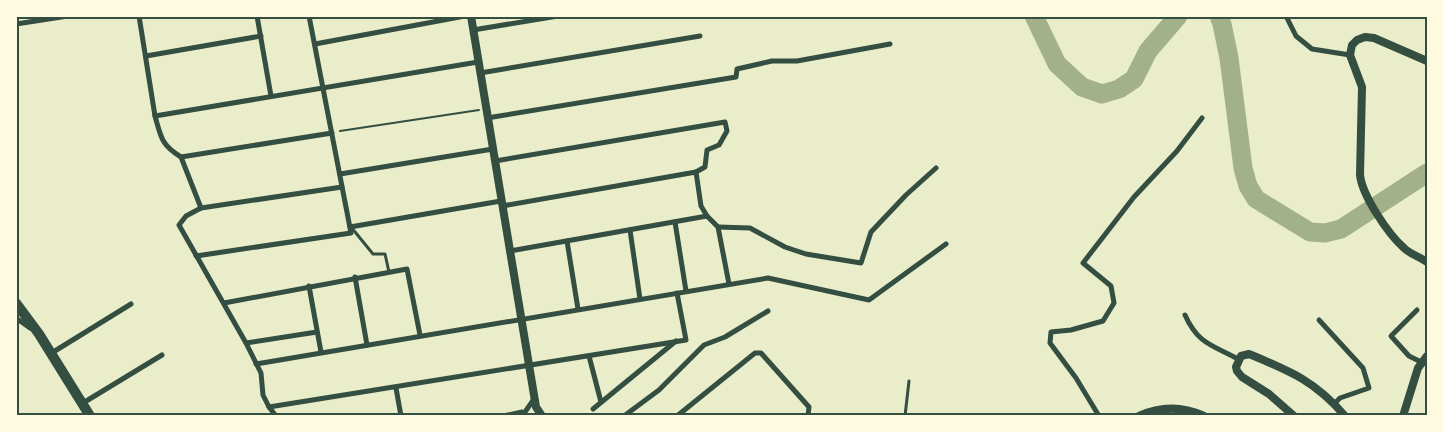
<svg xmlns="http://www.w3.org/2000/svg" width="1443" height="432" viewBox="0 0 1443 432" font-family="'PT Sans Narrow',sans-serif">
<rect width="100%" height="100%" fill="#e9edc9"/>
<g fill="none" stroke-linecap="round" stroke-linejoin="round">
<!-- river -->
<g stroke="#a3b18a" stroke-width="19">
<polyline points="1034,16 1057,64 1082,87 1102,94 1119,89 1134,79 1148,51 1178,16"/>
<polyline points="1219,16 1222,24 1229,58 1243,168 1248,186 1256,199 1310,232 1325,233 1341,229 1427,173"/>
</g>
<!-- path -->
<polyline stroke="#344e41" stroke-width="2" points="340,131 479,110"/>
<!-- service -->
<g stroke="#344e41" stroke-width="3">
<polyline points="351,227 373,254 385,254 389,272"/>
<polyline points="905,416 909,381"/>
</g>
<!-- minor -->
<g stroke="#344e41" stroke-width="5">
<polyline points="139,16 155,116 478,62"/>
<polyline points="257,16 271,96"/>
<polyline points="1286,16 1296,36 1312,49 1350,55"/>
<polyline points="16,24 68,16"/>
<polyline points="473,30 558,16"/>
<polyline points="315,44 465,16"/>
<polyline points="146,56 261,36"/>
<polyline points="480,73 700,36"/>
<path d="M 155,116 C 161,137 161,145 181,157"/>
<polyline points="487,118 736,77 737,69 772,61 797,61 890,44"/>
<polyline points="495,161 725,122 727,131 719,145 707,150 705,167 696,172 701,206 707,216"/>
<polyline points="340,174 493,149"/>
<polyline points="502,206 696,172"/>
<polyline points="201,208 181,157 332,133"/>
<polyline points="675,222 686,291"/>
<polyline points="350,227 501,201"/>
<polyline points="718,227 750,228 785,247 806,254 861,263 871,232 906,195 936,168"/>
<polyline points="630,230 640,299"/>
<polyline points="567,241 578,309"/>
<polyline points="510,251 707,216 718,227 729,284"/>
<polyline points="196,256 351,233 309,16"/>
<polyline points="355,277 367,345"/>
<polyline points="309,286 321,352"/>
<polyline points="224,303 407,269 420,335"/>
<polyline points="1417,310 1391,336 1409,356 1421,362"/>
<path d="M 1185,315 C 1198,344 1212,345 1238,359"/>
<polyline points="16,318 30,328"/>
<polyline points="1319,320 1363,368 1369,388 1340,398 1334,404"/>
<polyline points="317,332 246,343 179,225 186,216 201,208 342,187"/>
<polyline points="246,343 261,373 263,395 269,407 276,416"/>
<polyline points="50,354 131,304"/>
<polyline points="589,356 601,402"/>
<polyline points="256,364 768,278 869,300 946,244"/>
<polyline points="396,388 401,416"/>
<polyline points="83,403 162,355"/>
<polyline points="269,407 686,340 677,293"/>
<polyline points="593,409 676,341"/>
<polyline points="503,416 522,412"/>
<polyline points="519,416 525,412 534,399"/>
<polyline points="624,416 659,390 704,345 725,337 768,311"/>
<polyline points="677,416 755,353 761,353 809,407 808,416"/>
<polyline points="1099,416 1076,378 1050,343 1051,332 1071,330 1103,321 1114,303 1111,286 1083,263 1134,197 1177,151 1202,118"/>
</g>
<!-- tertiary -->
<g stroke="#344e41" stroke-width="8">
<polyline points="471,16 536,407 542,416"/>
<path d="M 1427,61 L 1374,38 L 1365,37 L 1357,40 L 1352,45 L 1350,55 L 1362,87 L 1360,175 C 1362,195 1388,234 1404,248 C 1410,254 1420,257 1427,262"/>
<path d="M 1139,416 C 1161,406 1182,406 1204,416"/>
<path d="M 1294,416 L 1269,394 L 1242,377 L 1237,371 L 1236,367 L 1241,356 L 1249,354 C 1290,371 1315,381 1345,416"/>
<polyline points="1403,416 1418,368 1427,356"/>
</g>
<!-- primary -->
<polyline stroke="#344e41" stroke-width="10" points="16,303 39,334 90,416"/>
</g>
<!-- border -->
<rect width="1443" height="432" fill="none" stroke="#fefae0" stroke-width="35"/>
<rect x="18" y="18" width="1408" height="396" fill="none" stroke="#344e41" stroke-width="2"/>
</svg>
